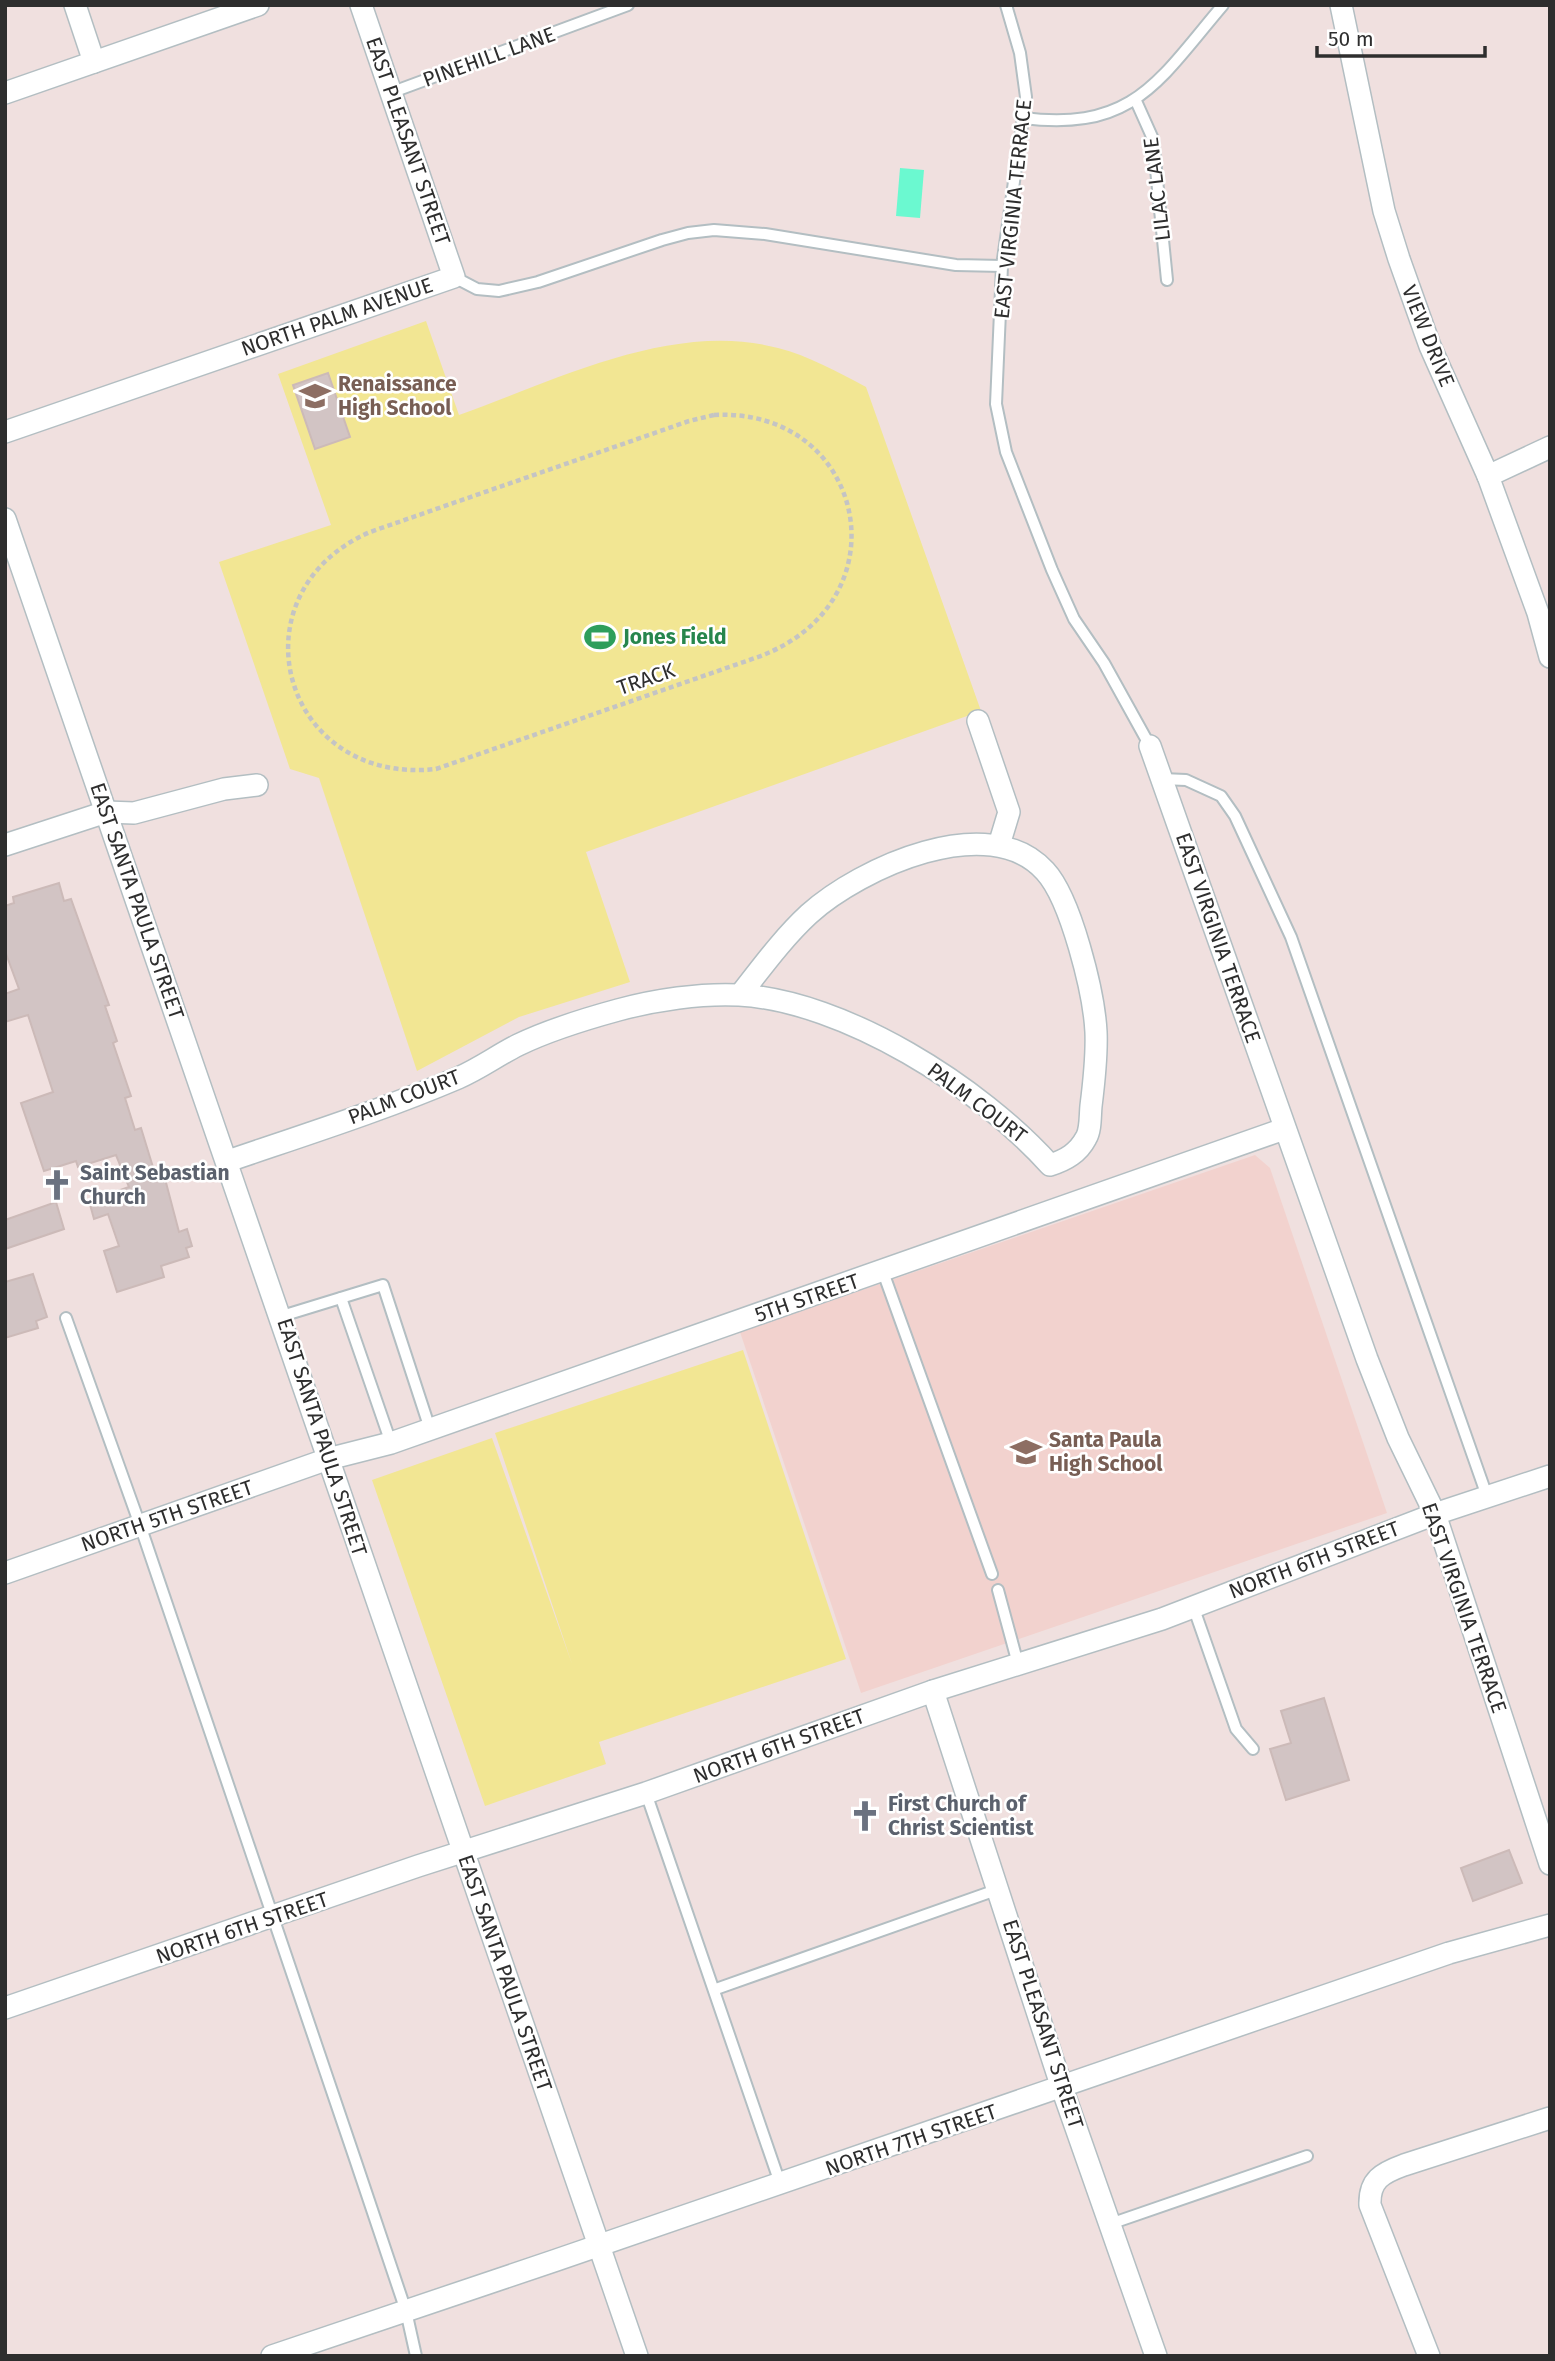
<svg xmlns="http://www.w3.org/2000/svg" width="1555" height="2361" viewBox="0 0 1555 2361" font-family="'Fira Sans',sans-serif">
<rect width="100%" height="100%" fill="#f0e0df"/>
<!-- education -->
<polygon fill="#f2d2ce" points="1255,1155 1270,1168 1387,1513 861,1693 740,1332"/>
<!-- pitch -->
<g fill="#f2e693">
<path d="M 426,321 L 459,415 C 557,380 673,320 778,348 C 809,356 838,372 866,387 L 981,711 L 586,852 L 630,982 L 519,1017 L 417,1071 L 319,778 L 290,769 L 219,562 L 331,525 L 278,374 Z"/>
<polygon points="743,1350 846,1659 599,1742 606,1764 485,1806 372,1480 492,1438 572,1664 495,1433"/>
</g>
<!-- water -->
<polygon fill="#6bf9d0" points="900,168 924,170 920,218 896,216"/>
<!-- building -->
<g fill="#d2c4c4" stroke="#ccbab8" stroke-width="2">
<polygon points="328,373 350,437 315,449 293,385"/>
<polygon points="59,883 64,901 71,899 109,1005 105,1006 117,1041 113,1043 131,1096 125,1098 135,1130 141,1128 156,1177 164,1175 179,1232 187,1229 192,1246 186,1248 189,1257 161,1266 164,1277 117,1292 104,1251 119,1246 108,1214 94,1219 89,1201 129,1187 116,1155 78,1167 76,1161 44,1171 21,1103 53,1092 28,1015 5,1022 5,994 19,989 5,951 5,906 14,903 13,897"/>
<polygon points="56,1202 64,1229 5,1249 5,1220"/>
<polygon points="33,1274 47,1317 36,1321 38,1328 5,1338 5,1282"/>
<polygon points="1324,1698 1349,1780 1286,1800 1270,1749 1291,1743 1281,1711"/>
<polygon points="1509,1850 1522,1883 1473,1901 1461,1868"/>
</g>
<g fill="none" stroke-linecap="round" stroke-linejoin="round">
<defs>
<g id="lane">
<polyline points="1006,5 1020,53 1026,97 1002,266 996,404 1006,452 1052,570 1074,619 1104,663 1150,746"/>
<polyline points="390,93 628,5"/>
<polyline points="1136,101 1153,139 1167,280"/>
<path d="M 1023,118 C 1134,132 1159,80 1223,5"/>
<polyline points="454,277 477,289 499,291 538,282 662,240 688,233 714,230 765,234 956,265 1002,266"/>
<polyline points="1162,779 1186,780 1221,796 1235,816 1291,937 1487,1496"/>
<polyline points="883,1272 992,1574"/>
<polyline points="341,1298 391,1443"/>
<polyline points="282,1316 383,1285 430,1429"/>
<polyline points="66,1318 140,1525 355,2159 406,2311 416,2356"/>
<polyline points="998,1590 1018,1664"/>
<polyline points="1193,1606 1236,1729 1253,1749"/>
<polyline points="646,1793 781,2186"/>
<polyline points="716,1989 999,1889"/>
<polyline points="1110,2224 1307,2156"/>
</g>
<g id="street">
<polyline points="75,5 94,62"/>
<polyline points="1341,5 1384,211 1399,259 1430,346 1488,476 1538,613 1550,657"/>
<polyline points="5,93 258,5"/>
<polyline points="5,432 454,277 361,5"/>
<polyline points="1488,476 1550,447"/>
<polyline points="5,519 637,2356"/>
<polyline points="978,721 1009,812 999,845"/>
<polyline points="1150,746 1367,1359 1398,1438 1435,1514 1550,1864"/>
<polyline points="5,845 106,812 134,813 224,789 257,785"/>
<path d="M 228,1161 C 304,1135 383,1110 458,1078 C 479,1069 498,1055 518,1045 C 549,1030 585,1019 618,1010 C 655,1000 701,993 739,995 C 845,1001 980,1087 1050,1165 C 1066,1160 1078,1153 1086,1138 C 1091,1130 1090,1115 1091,1106 C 1094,1082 1097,1056 1096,1032 C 1094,993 1071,899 1045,871 C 989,809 860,868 809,914 C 783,938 762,967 740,995"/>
<polyline points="5,1573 328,1459 391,1443 1284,1129"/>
<polyline points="933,1691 1062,2088 1156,2356"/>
<polyline points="5,2008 418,1866 646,1793 933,1691 1162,1619 1435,1514 1550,1476"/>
<path d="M 272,2356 C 665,2224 1057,2090 1449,1953 L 1550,1925"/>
<path d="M 1429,2356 L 1370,2205 C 1369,2180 1382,2173 1404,2165 L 1550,2118"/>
</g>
</defs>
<!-- lane casing -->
<use href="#lane" stroke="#b3bec2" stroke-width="14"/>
<!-- street casing -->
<use href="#street" stroke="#b3bec2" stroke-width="24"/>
<!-- path -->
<path stroke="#c4c4c4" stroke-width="4.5" stroke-dasharray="5 3.5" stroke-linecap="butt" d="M 714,415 C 866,407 908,602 758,657 L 436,769 C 281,786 230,593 370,532 L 689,421 Z"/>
<!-- lane -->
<use href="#lane" stroke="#fff" stroke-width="10"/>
<!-- street -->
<use href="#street" stroke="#fff" stroke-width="21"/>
</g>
<!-- icons -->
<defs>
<symbol id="school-bare" viewBox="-9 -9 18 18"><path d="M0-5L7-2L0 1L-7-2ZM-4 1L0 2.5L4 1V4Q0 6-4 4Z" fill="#8d6e63" stroke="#fff" stroke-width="2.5" paint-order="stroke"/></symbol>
<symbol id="stadium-bare" viewBox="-9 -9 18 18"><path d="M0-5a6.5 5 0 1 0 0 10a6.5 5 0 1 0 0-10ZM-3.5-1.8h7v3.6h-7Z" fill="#2e9e5b" stroke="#fff" stroke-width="2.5" paint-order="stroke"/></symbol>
<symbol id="church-bare" viewBox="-9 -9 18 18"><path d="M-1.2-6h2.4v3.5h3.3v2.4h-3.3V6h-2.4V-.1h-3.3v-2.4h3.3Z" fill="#6b7280" stroke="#fff" stroke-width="2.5" paint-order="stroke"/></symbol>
</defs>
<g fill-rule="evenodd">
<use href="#school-bare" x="293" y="374" width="44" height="44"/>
<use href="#stadium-bare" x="578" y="615" width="44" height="44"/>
<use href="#church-bare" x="35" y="1163" width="44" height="44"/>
<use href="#school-bare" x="1004" y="1430" width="44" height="44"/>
<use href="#church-bare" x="843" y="1794" width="44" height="44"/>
</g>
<g text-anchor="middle" stroke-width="5" stroke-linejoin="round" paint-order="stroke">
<!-- street labels -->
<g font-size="21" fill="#2e2e2e" stroke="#fff">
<text transform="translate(489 57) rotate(-20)" y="7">PINEHILL LANE</text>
<text transform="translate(408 141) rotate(71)" y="7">EAST PLEASANT STREET</text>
<text transform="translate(1157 189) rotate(-97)" y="7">LILAC LANE</text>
<text transform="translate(1013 209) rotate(-84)" y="7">EAST VIRGINIA TERRACE</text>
<text transform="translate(337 317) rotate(-19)" y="7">NORTH PALM AVENUE</text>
<text transform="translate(1428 336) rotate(68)" y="7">VIEW DRIVE</text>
<text transform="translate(646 679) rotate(-19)" y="7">TRACK</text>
<text transform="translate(137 901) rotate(71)" y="7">EAST SANTA PAULA STREET</text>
<text transform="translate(1218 938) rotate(71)" y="7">EAST VIRGINIA TERRACE</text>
<text transform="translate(404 1097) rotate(-21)" y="7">PALM COURT</text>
<text transform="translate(977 1103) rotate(37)" y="7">PALM COURT</text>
<text transform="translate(807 1298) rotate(-19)" y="7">5TH STREET</text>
<text transform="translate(322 1437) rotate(72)" y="7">EAST SANTA PAULA STREET</text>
<text transform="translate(167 1516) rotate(-19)" y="7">NORTH 5TH STREET</text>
<text transform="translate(1314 1560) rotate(-21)" y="7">NORTH 6TH STREET</text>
<text transform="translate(1464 1608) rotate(71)" y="7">EAST VIRGINIA TERRACE</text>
<text transform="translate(779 1746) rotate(-20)" y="7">NORTH 6TH STREET</text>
<text transform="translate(242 1928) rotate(-19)" y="7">NORTH 6TH STREET</text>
<text transform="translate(505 1973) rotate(71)" y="7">EAST SANTA PAULA STREET</text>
<text transform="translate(1043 2024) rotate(72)" y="7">EAST PLEASANT STREET</text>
<text transform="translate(911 2140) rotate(-19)" y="7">NORTH 7TH STREET</text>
</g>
<!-- education labels -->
<g font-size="21" font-weight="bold" fill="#785e54" stroke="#fff" text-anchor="start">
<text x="338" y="391">Renaissance<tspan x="338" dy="24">High School</tspan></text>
<text x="1049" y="1447">Santa Paula<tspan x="1049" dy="24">High School</tspan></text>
</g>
<!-- leisure labels -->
<g font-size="21" font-weight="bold" fill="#27864d" stroke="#fff" text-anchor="start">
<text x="623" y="644">Jones Field</text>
</g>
<!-- worship labels -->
<g font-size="21" font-weight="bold" fill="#5b616d" stroke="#fff" text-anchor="start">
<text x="80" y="1180">Saint Sebastian<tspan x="80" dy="24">Church</tspan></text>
<text x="888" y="1811">First Church of<tspan x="888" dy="24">Christ Scientist</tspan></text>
</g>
</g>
<!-- border -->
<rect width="1555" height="2361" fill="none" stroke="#2e2e2e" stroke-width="14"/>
<!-- scale -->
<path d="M1317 46v10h168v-10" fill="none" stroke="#2e2e2e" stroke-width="3.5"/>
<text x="1328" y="46" font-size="21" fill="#2e2e2e" stroke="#ffffff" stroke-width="5" paint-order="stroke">50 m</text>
</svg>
